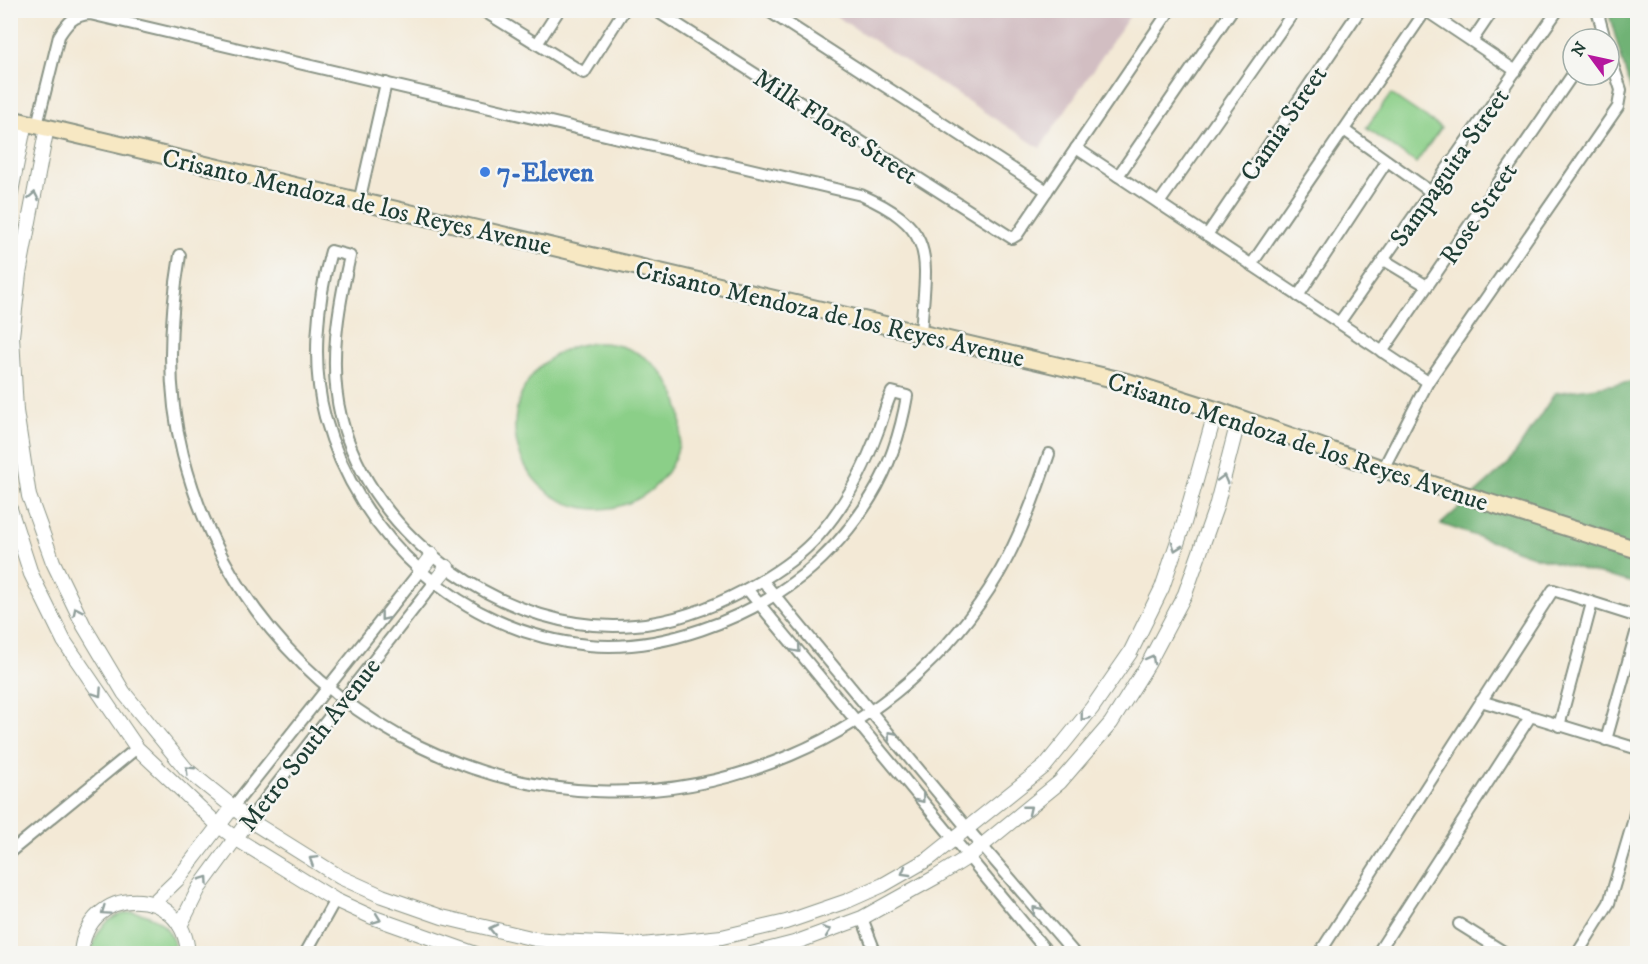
<svg xmlns="http://www.w3.org/2000/svg" width="1648" height="964" viewBox="0 0 1648 964" font-family="'IM FELL DW Pica',serif">
<rect width="100%" height="100%" fill="#f6f6f2"/>
<filter id="ink" filterUnits="userSpaceOnUse"><feTurbulence type="fractalNoise" baseFrequency=".0167" numOctaves="2"/><feDisplacementMap in="SourceGraphic" scale="12" xChannelSelector="R" yChannelSelector="G"/><feConvolveMatrix kernelMatrix="1 2 1 2 8 2 1 2 1" color-interpolation-filters="sRGB"/></filter>
<filter id="wash" filterUnits="userSpaceOnUse"><feTurbulence type="fractalNoise" baseFrequency=".008" numOctaves="4" result="noise"/><feDisplacementMap in="SourceGraphic" scale="24" xChannelSelector="R" yChannelSelector="G"/><feGaussianBlur stdDeviation="1.35" result="paint"/><feColorMatrix in="noise" values="0 0 0 0 0 0 0 0 0 0 0 0 0 0 0 0 0 1.4 0 .05"/><feComposite in="paint" operator="in"/></filter>
<g filter="url(#wash)">
<rect width="100%" height="100%" fill="#f3e9d6"/>
<!-- industrial -->
<polygon fill="#d2bec2" points="828,11 1133,11 1040,148"/>
<!-- green -->
<g fill="#8bcf88" stroke="#55865e" stroke-width="1.5">
<polygon points="1391,94 1441,128 1416,163 1366,128"/>
<circle cx="598" cy="426" r="83"/>
<path d="M 132,912 C 157,914 173,928 176,953 L 92,953 C 94,930 109,915 132,912 Z"/>
</g>
<!-- forest -->
<g fill="#70b274" stroke="#487854" stroke-width="1.5">
<polygon points="1608,11 1637,11 1637,95 1631,91"/>
<polygon points="1637,381 1637,584 1536,557 1441,524 1509,463 1555,393"/>
</g>
<g fill="none" stroke-linecap="round" stroke-linejoin="round">
<!-- stream -->
<polyline stroke="#3ea9be" stroke-width="4.5" points="1413,954 1416,954"/>
</g>
</g>
<g filter="url(#ink)">
<g fill="none" stroke-linecap="round" stroke-linejoin="round">
<defs>
<g id="minor">
<polyline points="482,10 584,73 624,10"/>
<polyline points="655,10 1012,238 1017,235 1170,10"/>
<polyline points="767,10 1047,191"/>
<polyline points="1425,10 1516,71"/>
<polyline points="1597,10 1605,39"/>
<polyline points="1472,41 1493,10"/>
<polyline points="537,44 559,10"/>
<path d="M 37,125 L 59,36 C 67,23 74,15 90,14 L 861,195 C 941,230 925,261 921,334"/>
<polyline points="1344,130 1431,192"/>
<polyline points="1076,148 1428,382"/>
<polyline points="1118,176 1232,10"/>
<polyline points="359,202 386,83"/>
<polyline points="1159,203 1295,10"/>
<polyline points="1207,235 1360,10"/>
<path d="M 331,251 L 350,256 C 338,308 328,364 341,417 C 371,539 510,637 635,625 C 674,622 711,608 745,590 C 771,576 799,558 819,535 C 846,504 864,470 878,431 C 883,418 886,404 892,392 L 907,396 C 901,431 890,466 871,497 C 854,525 829,554 803,575 C 746,620 661,652 588,645 C 462,633 358,537 325,417 C 311,366 317,301 331,251 Z"/>
<path d="M 180,255 C 169,322 166,389 183,455 C 251,722 539,863 791,755 C 876,719 951,655 998,575 C 1020,537 1035,496 1049,454"/>
<polyline points="1384,260 1427,286"/>
<polyline points="1251,265 1426,10"/>
<polyline points="1298,296 1387,161"/>
<polyline points="1339,323 1558,10"/>
<polyline points="1382,352 1573,74"/>
<polyline points="1383,469 1428,382 1618,107 1621,90 1609,53"/>
<polyline points="762,580 982,846 1075,954"/>
<polyline points="747,589 1049,954"/>
<polyline points="1481,701 1638,749"/>
<polyline points="1559,726 1592,603"/>
<polyline points="1606,740 1638,626"/>
<polyline points="233,807 420,571"/>
<polyline points="249,820 434,583"/>
<polyline points="10,852 137,748"/>
<polyline points="862,918 876,954"/>
<polyline points="1459,924 1507,954"/>
<polyline points="305,954 335,900"/>
<polyline points="1319,954 1553,590 1638,617"/>
<polyline points="1377,954 1530,717"/>
<polyline points="1577,954 1609,903 1633,822 1638,799"/>
</g>
<g id="tertiary">
<polyline points="47,127 19,274 12,336 16,411 29,496 53,562 84,626 124,693 186,769 233,807 249,820 340,877 382,896 442,917 535,939 559,941 642,945 722,937 786,922 847,901 883,885 930,858 1045,766 1092,708 1130,653 1162,588 1184,523 1216,410"/>
<polyline points="10,197 25,122"/>
<polyline points="10,509 31,574 64,641 137,748 174,783 218,825 235,838 335,900 372,917 476,954"/>
<polyline points="420,571 432,555"/>
<polyline points="434,583 447,567"/>
<polyline points="153,903 177,880 233,807"/>
<polyline points="180,926 199,888 249,820"/>
<path d="M 81,954 C 86,883 184,883 188,954"/>
<polyline points="751,954 794,943 862,918 936,877 968,857 1060,782 1111,723 1148,664 1185,594 1216,507 1239,418"/>
</g>
<polyline id="secondary" points="10,119 1131,383 1216,410 1383,469 1638,550"/>
</defs>
<!-- minor casing -->
<use href="#minor" stroke="#899385" stroke-width="14"/>
<!-- tertiary casing -->
<use href="#tertiary" stroke="#899385" stroke-width="16"/>
<!-- secondary casing -->
<use href="#secondary" stroke="#899385" stroke-width="20"/>
<!-- minor -->
<use href="#minor" stroke="#fff" stroke-width="10"/>
<!-- tertiary -->
<use href="#tertiary" stroke="#fff" stroke-width="14"/>
<!-- secondary -->
<use href="#secondary" stroke="#f7e8c3" stroke-width="16"/>
</g>
<!-- one-way arrows -->
<defs><path id="oneway-chevron" d="M-2-3.5L2.5 0L-2 3.5" fill="none" stroke-width="1.6" stroke-linecap="round" stroke-linejoin="round" transform="scale(1.5)"/></defs>
<g stroke="#8f9e9a">
<use href="#oneway-chevron" transform="translate(34 196) rotate(-79)"/>
<use href="#oneway-chevron" transform="translate(1223 479) rotate(-75)"/>
<use href="#oneway-chevron" transform="translate(1176 547) rotate(109)"/>
<use href="#oneway-chevron" transform="translate(77 611) rotate(-115)"/>
<use href="#oneway-chevron" transform="translate(384 617) rotate(128)"/>
<use href="#oneway-chevron" transform="translate(797 649) rotate(50)"/>
<use href="#oneway-chevron" transform="translate(1151 659) rotate(-61)"/>
<use href="#oneway-chevron" transform="translate(98 693) rotate(56)"/>
<use href="#oneway-chevron" transform="translate(1084 717) rotate(129)"/>
<use href="#oneway-chevron" transform="translate(891 735) rotate(-130)"/>
<use href="#oneway-chevron" transform="translate(189 770) rotate(-136)"/>
<use href="#oneway-chevron" transform="translate(921 799) rotate(51)"/>
<use href="#oneway-chevron" transform="translate(1028 809) rotate(-39)"/>
<use href="#oneway-chevron" transform="translate(313 860) rotate(-148)"/>
<use href="#oneway-chevron" transform="translate(905 872) rotate(150)"/>
<use href="#oneway-chevron" transform="translate(205 880) rotate(-55)"/>
<use href="#oneway-chevron" transform="translate(1036 910) rotate(-130)"/>
<use href="#oneway-chevron" transform="translate(105 911) rotate(145)"/>
<use href="#oneway-chevron" transform="translate(377 919) rotate(21)"/>
<use href="#oneway-chevron" transform="translate(493 929) rotate(-167)"/>
<use href="#oneway-chevron" transform="translate(827 931) rotate(-20)"/>
</g>
</g>
<!-- markers -->
<circle fill="#3f7fe0" stroke="#f6f6f2" stroke-width="2" cx="485" cy="172" r="6"/>
<g text-anchor="middle" stroke-width="5" stroke-linejoin="round" paint-order="stroke">
<!-- street labels -->
<g font-size="26" fill="#1f3d34" stroke="#f6f6f2">
<text transform="translate(1283 123) rotate(-56)" y="9">Camia Street</text>
<text transform="translate(836 126) rotate(33)" y="9">Milk Flores Street</text>
<text transform="translate(1449 167) rotate(-55)" y="9">Sampaguita Street</text>
<text transform="translate(357 201) rotate(13)" y="9">Crisanto Mendoza de los Reyes Avenue</text>
<text transform="translate(1478 213) rotate(-56)" y="9">Rose Street</text>
<text transform="translate(830 313) rotate(13)" y="9">Crisanto Mendoza de los Reyes Avenue</text>
<text transform="translate(1298 441) rotate(18)" y="9">Crisanto Mendoza de los Reyes Avenue</text>
<text transform="translate(309 744) rotate(-52)" y="9">Metro South Avenue</text>
</g>
<!-- shop labels -->
<g font-size="26" font-weight="bold" fill="#366cbe" stroke="#f6f6f2" text-anchor="start">
<text x="497" y="181">7-Eleven</text>
</g>
</g>
<!-- margin -->
<rect width="1648" height="964" fill="none" stroke="#f6f6f2" stroke-width="36"/>
<!-- north arrow -->
<g transform="translate(1591 57) rotate(303)"><circle r="28" fill="#f6f6f2" stroke="#a0aca6" stroke-width="1.5"/>
<path d="M0-4.5L10 22L0 15L-10 22Z" fill="#b5179e"/>
<text y="-9" font-size="16" font-weight="bold" text-anchor="middle" fill="#1f3d34">N</text>
</g>
</svg>
